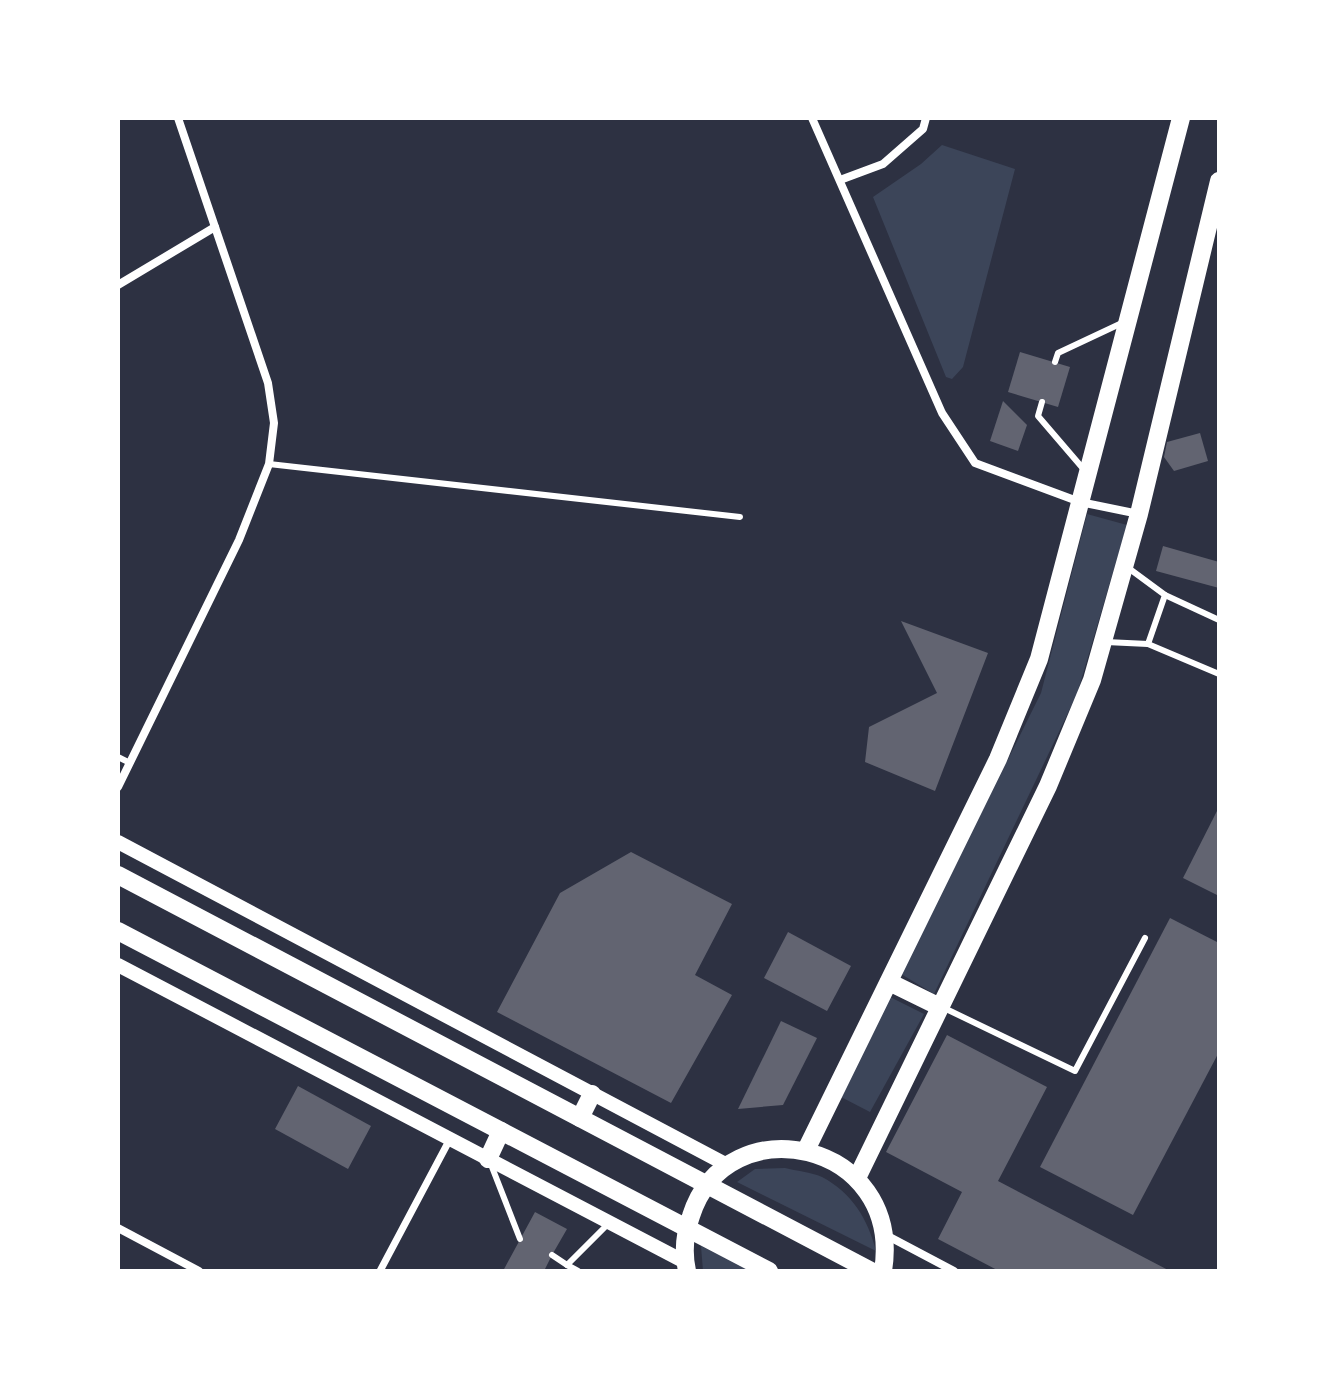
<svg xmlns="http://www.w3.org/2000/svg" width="1337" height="1389" viewBox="0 0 1337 1389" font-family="'Playfair Display',serif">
<rect width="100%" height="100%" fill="#2d3142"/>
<!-- green -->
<g fill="#3c4559">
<polygon points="942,145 1015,169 963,367 952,379 946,377 873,197 921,164"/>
<polygon points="1087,514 1127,525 1077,694 934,994 901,974 1041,693"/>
<polygon points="890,997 924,1014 870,1112 841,1097"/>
<path d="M 785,1168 C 796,1171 811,1172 822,1177 C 852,1193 868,1219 876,1251 L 737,1182 L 755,1169 Z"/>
<polygon points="701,1246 752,1271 703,1271"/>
</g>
<!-- building -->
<g fill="#626471">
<polygon points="1020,352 1070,367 1058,407 1008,392"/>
<polygon points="1003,401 1027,425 1018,451 990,441"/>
<polygon points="1200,433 1208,461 1174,471 1164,457 1167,442"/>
<polygon points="1163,546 1219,562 1219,588 1156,571"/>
<polygon points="901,621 988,653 935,791 865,762 869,727 937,693"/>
<polygon points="1219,807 1219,896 1183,878"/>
<polygon points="631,852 732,904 695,975 732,995 671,1103 497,1012 560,893"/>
<polygon points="1170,918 1219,943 1219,1052 1133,1215 1040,1167"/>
<polygon points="788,932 851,966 827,1011 764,978"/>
<polygon points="781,1021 817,1038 783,1105 738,1109"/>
<polygon points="947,1035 1047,1087 998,1181 1170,1271 999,1271 938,1239 962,1192 886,1152"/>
<polygon points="298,1086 371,1126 348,1169 275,1129"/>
<polygon points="535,1212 567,1229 552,1255 544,1271 503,1271"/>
</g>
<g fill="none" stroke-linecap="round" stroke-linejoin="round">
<!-- service -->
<g stroke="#fff" stroke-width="6">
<polyline points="1055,362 1058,353 1124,322"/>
<polyline points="1042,402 1038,416 1086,472"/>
<polyline points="269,464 740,517"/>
<polyline points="1165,595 1219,620"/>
<polyline points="1106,642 1148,644 1165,595 1127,567"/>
<polyline points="1148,644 1219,674"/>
<polyline points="118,757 130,763"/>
<polyline points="944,1008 1075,1071 1145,938"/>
<polyline points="490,1162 520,1239"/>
<polyline points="552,1255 567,1265 609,1223"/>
<polyline points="567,1265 578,1271"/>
</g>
<!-- pedestrian -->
<polyline stroke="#fff" stroke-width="7" points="380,1271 450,1139"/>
<!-- minor -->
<g stroke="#fff" stroke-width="8">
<polyline points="812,118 942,413 975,463 1080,502 1139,514"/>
<polyline points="840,180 883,164 923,129 926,118"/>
<polyline points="118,285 215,227"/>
<polyline points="118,787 239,540 269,464 274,423 268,383 178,118"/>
<polyline points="118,1228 199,1271"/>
<polyline points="884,1234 954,1271"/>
</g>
<!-- tertiary -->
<g stroke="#fff" stroke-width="14">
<polyline points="118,842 729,1166"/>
<polyline points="118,965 685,1262"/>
</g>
<!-- primary -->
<g stroke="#fff" stroke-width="18">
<polyline points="889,982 940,1007"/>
<polyline points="806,1150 998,759 1039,659 1181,118"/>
<polyline points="857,1178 1048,786 1092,680 1139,514 1219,181"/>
<path d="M 687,1271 C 683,1253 685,1233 691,1216 C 727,1103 904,1141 883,1271"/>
</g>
<!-- trunk -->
<g stroke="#fff" stroke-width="18">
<polyline points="118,875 871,1271"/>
<polyline points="118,931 769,1271"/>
<polyline points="580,1118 592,1094"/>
<polyline points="488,1159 501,1131"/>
</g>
</g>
<!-- border -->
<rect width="1337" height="1389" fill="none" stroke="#ffffff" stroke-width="240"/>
</svg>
